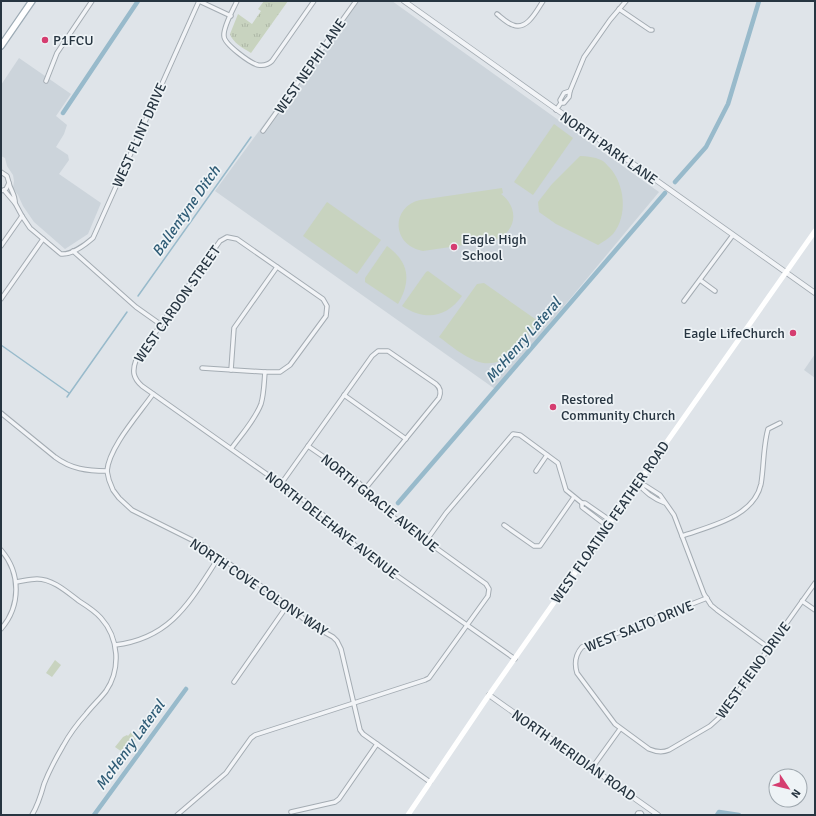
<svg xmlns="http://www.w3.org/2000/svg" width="816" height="816" viewBox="0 0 816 816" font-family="Signika,sans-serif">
<defs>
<pattern id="grass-tufts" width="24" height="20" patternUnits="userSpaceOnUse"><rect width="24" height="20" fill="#c8d3bf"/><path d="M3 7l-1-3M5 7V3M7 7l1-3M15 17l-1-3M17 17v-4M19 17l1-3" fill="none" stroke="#acb6a5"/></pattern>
</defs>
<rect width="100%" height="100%" fill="#dfe4e9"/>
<!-- built -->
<g fill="#ccd4db">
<polygon points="354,1 392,1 659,192 495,389 215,191"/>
<polygon points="19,58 71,94 56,116 67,125 64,134 56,147 68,155 69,160 59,174 101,203 88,234 65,249 34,222 23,206 18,195 13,188 14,181 13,175 7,166 5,158 1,156 1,85"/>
<polygon points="815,354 815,378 804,370"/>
</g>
<!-- grass -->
<path fill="url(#grass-tufts)" d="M 264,1 L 288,1 L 251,53 C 243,48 233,43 230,34 L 238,14 L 252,24 L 261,11 L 258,9 Z"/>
<!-- garden -->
<g fill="#c8d3bf">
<polygon points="554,124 573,138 533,195 514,182"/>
<path d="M 580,156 C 587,156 594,157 601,160 C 604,161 607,165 610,168 C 625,185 628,216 613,234 C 609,238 603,242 598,245 L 556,224 L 539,212 L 538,202 L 552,184 Z"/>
<path d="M 502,188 L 503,193 L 501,194 C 521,209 516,235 491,241 L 423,251 C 392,246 390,207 420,200 Z"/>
<polygon points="327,202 381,240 357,274 303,236"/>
<path d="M 387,246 C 410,263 411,281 398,304 L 365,282 L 365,278 Z"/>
<path d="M 428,271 L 462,296 C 446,318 425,321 402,306 L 426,272 Z"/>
<path d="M 484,283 L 538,321 C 525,341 505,372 476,361 C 463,356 450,345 439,337 L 477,284 Z"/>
<polygon points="55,660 61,665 52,677 46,673"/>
<polygon points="132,731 136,734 134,737 136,739 125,754 115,747 123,737 127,735 128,736"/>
</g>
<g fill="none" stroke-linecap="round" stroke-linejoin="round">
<!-- stream -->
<g stroke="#98bacb" stroke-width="1.5">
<polyline points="138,296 251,137"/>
<polyline points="1,345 69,393"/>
<polyline points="67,397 127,312"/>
</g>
<!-- canal -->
<g stroke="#98bacb" stroke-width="4.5">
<polyline points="63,113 138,1"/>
<polyline points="675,182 706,147 728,104 759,1"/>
<polyline points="398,503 665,193"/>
<polyline points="94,815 186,689"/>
<polyline points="717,815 719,812 739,815"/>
</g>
<defs>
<g id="minor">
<polyline points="199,1 231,16"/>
<path d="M 237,1 C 233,10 223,27 224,36 C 224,44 250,63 258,65 C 264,66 268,65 272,61 L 314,1"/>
<polyline points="619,9 650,30 652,30"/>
<path d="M 497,14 C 502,18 507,23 513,25 C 527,31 537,10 543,1"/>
<polyline points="46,81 57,53 92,1"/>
<polyline points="570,91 584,57 610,20 626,1"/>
<polyline points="556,110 561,103 564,103 569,97 570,91 564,93 560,100 561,103"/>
<polyline points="263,131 356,1"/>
<polyline points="1,172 7,176 9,183 6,189 1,191"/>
<path d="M 4,190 L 15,203 C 16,196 10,189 9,183"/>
<path d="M 15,203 L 22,216 L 30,228 L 61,254 C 71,255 85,245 93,238 L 199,1"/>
<polyline points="1,246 22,216"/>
<polyline points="73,251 136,307 160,324"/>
<polyline points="700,280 715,291"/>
<polyline points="1,299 43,239"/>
<polyline points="684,301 733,235"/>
<polyline points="202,368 265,372"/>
<polyline points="231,370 234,328 277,267"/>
<polyline points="344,395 406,439"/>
<path d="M 1,413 L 55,457 C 71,469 87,471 107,471 L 109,480 L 113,490 L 119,498 L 132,510 L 204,546 L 274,595 L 310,624 L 333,637 L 337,641 L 341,649 L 360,730 L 363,734 L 430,782"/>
<path d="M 231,449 C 241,435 255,420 261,404 C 264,394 264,383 265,372 L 280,372 L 290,365 L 326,316 L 327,306 L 323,299 L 237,239 L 227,237 L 220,241 L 136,360 C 132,371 133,378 142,386 L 319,511 L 359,549 L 515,659"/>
<path d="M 107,471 C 109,447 139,414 153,394"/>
<polyline points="536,471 547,455"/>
<path d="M 281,484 L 372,356 L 378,351 L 388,351 L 436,384 C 441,388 441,393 439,398 L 365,489"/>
<path d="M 665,503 C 654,499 645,493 638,483 L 646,486 L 660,495 L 674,515 L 704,594 L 711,605 L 717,610 L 769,648"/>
<polyline points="504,525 534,546 540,546 574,497"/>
<polyline points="607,526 582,507 582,503 585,503 611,521"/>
<path d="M 682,536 C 710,526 754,517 761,484 C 764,466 763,447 768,429 L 780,423"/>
<polyline points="426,541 446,513 513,434 520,435 558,463 566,490 582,503"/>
<path d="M 1,550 C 21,573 21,606 1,629"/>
<path d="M 16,582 C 23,581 30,579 37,579 C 53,579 67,592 79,601 C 87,606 95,611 101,618 C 119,638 121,669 106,691 C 100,699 92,706 86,714 C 77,724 69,735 63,746 C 56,758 49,771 44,784 C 41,795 38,805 32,815"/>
<path d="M 707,598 L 582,647 C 575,655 574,663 577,673 L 615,724 L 649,749 C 656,752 662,753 669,750 L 710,726 L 720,717 L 815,583"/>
<polyline points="802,601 815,610"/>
<path d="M 115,645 C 172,638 190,601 219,557"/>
<polyline points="234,682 287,606"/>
<polyline points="592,768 620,729"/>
<polyline points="291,812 335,802 339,799 377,744"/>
<polyline points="177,815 226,773 251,738 255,735 425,680 429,678 488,596 489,589 486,584 393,517 353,477 308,446"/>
<polyline points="637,815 638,813 641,813 642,815"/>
</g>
<g id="tertiary">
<polyline points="404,1 815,293"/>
<polyline points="489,695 658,815"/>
</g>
<polyline id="primary" points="1,46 32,1"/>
</defs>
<!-- minor casing -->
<use href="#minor" stroke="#a4acb3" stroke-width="5.5"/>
<!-- tertiary casing -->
<use href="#tertiary" stroke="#a4acb3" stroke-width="6"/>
<!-- primary casing -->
<use href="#primary" stroke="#9dabb5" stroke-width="8"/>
<!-- minor -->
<use href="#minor" stroke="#f2f4f7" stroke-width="3.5"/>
<!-- tertiary -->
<use href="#tertiary" stroke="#f2f4f7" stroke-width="4.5"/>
<!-- secondary -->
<polyline stroke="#fff" stroke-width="5" points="408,815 489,695 815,231"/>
<!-- primary -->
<use href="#primary" stroke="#fff" stroke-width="5.5"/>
</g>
<!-- markers -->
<g fill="#d53d70" stroke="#eef3f6" stroke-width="1.5">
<circle cx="45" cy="40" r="4"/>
<circle cx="454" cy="247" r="4"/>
<circle cx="793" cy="333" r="4"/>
<circle cx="553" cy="407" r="4"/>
</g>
<g text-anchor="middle" stroke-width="3.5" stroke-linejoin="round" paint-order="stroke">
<!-- poi labels -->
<g font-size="14" fill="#273541" stroke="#eef3f6" text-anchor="start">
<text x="53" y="45">P1FCU</text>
<text x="462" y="244">Eagle High<tspan x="462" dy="16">School</tspan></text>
<text x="785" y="338" text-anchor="end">Eagle LifeChurch</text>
<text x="561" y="404">Restored<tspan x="561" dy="16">Community Church</tspan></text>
</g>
<!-- street labels -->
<g font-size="14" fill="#273541" stroke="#eef3f6">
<text transform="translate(310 66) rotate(-55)" y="5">WEST NEPHI LANE</text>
<text transform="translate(139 135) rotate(-66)" y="5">WEST FLINT DRIVE</text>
<text transform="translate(609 148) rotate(35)" y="5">NORTH PARK LANE</text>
<text transform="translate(177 304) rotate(-55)" y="5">WEST CARDON STREET</text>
<text transform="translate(380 503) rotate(39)" y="5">NORTH GRACIE AVENUE</text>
<text transform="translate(610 522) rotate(-55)" y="5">WEST FLOATING FEATHER ROAD</text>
<text transform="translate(332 525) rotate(38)" y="5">NORTH DELEHAYE AVENUE</text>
<text transform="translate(259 587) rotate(34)" y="5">NORTH COVE COLONY WAY</text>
<text transform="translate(639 626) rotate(-22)" y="5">WEST SALTO DRIVE</text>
<text transform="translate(753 670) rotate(-54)" y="5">WEST FIENO DRIVE</text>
<text transform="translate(574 755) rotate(35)" y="5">NORTH MERIDIAN ROAD</text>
</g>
<!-- water labels -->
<g font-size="15" font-style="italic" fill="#2f5c76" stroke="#eef3f6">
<text transform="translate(186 211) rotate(-55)" y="5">Ballentyne Ditch</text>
<text transform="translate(523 340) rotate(-49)" y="5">McHenry Lateral</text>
<text transform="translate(130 745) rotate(-54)" y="5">McHenry Lateral</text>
</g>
</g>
<!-- border -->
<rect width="816" height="816" fill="none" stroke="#273541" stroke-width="4"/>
<!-- north arrow -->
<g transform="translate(788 788) rotate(125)"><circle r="19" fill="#eef3f6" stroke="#9ea7ae"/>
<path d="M0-3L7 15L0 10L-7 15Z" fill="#d53d70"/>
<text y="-6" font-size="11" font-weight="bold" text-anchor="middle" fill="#273541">N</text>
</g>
</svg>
